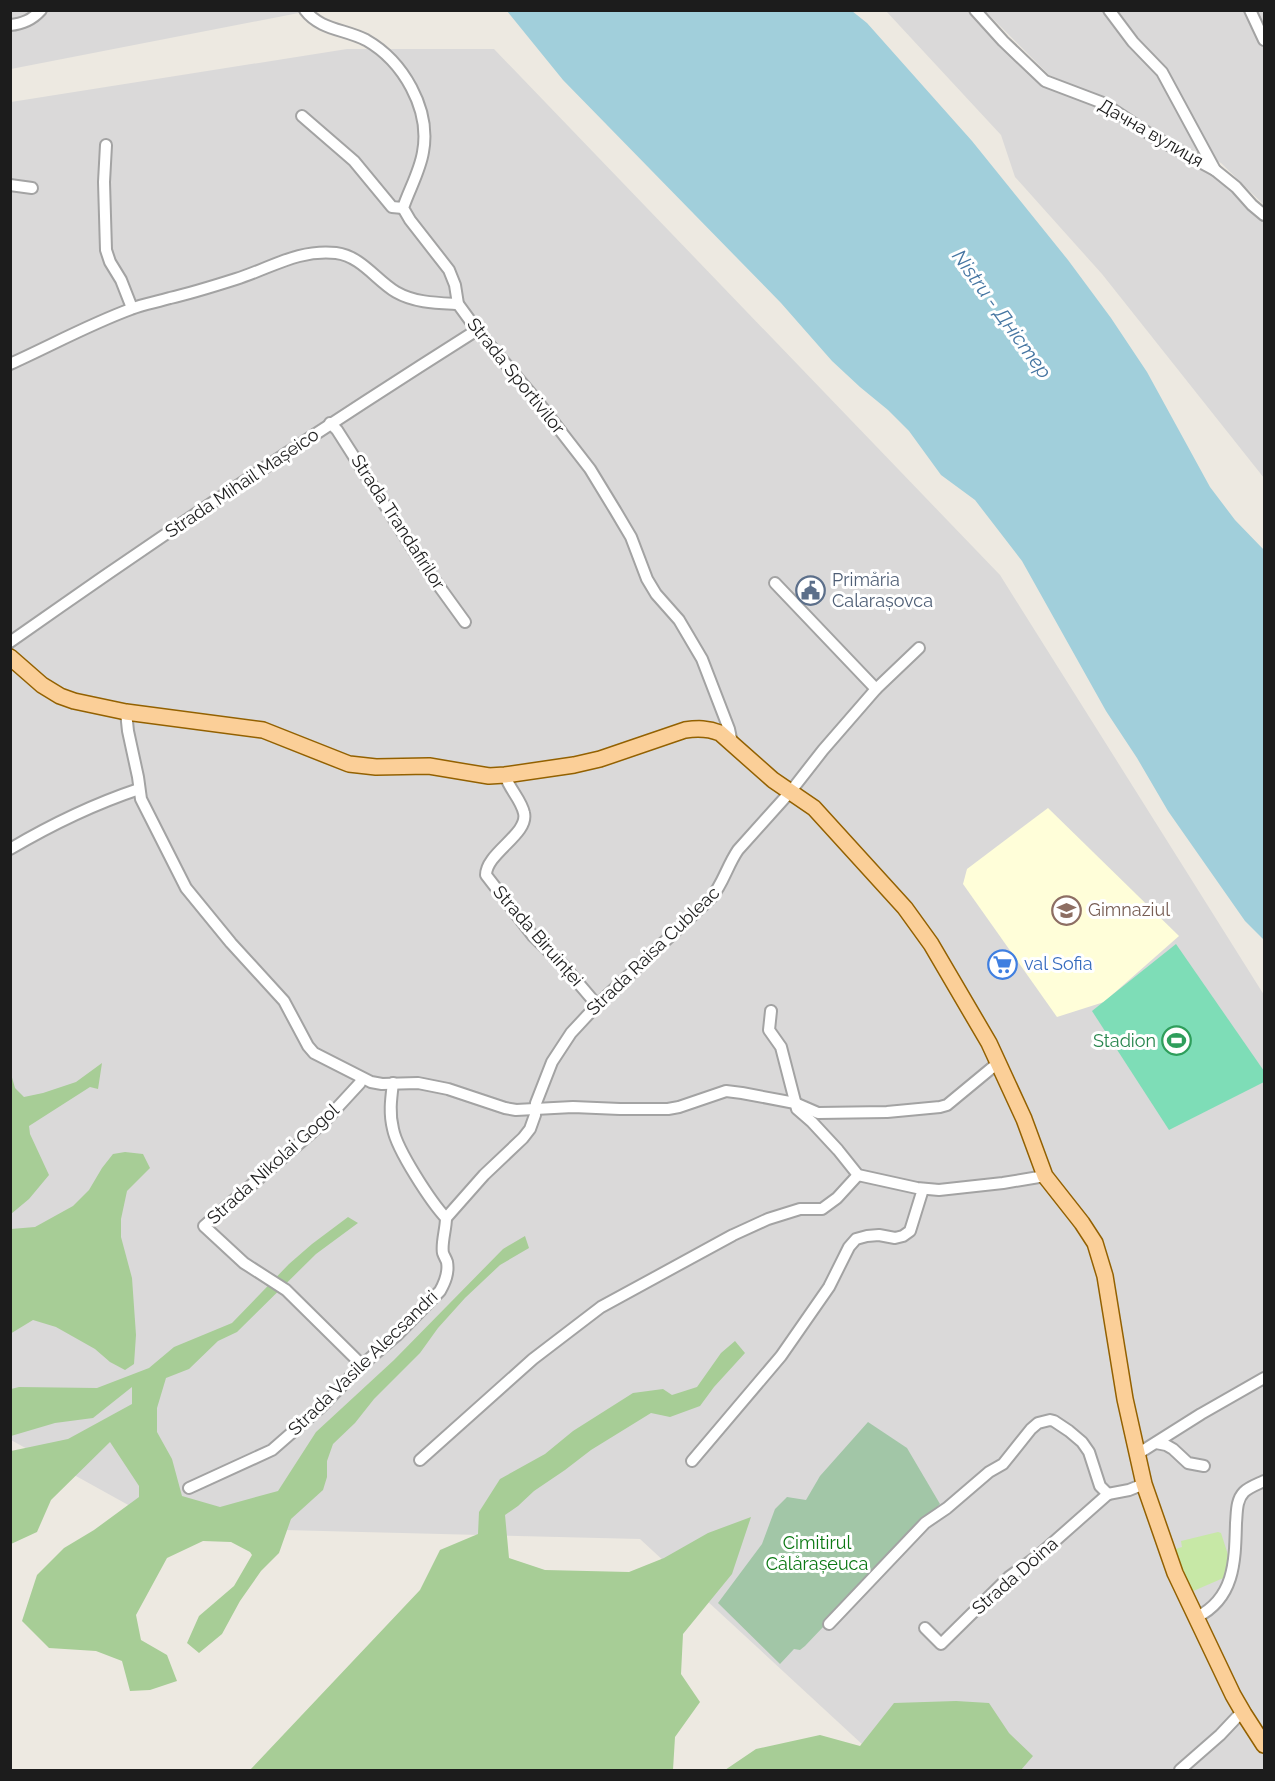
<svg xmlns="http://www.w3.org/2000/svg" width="1275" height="1781" viewBox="0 0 1275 1781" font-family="Raleway,sans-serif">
<rect width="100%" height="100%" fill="#ede9e1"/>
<!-- residential -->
<g fill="#dad9d9">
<polygon points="11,11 309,11 11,69"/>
<polygon points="886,11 967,11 1043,86 1094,106 1179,154 1226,184 1264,215 1264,478 1102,274 1015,177 1001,135"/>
<polygon points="985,11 1264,11 1264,205 1221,163 1169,138 1099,96 1049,75"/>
<polygon points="347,49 494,49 1000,575 1264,995 1264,1770 890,1770 640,1539 168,1527 11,1440 11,102"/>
</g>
<!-- education -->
<polygon fill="#fffed9" points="1048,808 1179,936 1104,1002 1057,1017 963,884 967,869"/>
<!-- grass -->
<polygon fill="#c7e8a6" points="1218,1532 1221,1533 1231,1564 1228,1576 1191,1592 1172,1550 1182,1547 1181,1541"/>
<!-- forest -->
<g fill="#a7cd96">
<polygon points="102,1063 98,1089 90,1087 29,1126 30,1134 49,1175 29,1199 11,1214 11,1074 15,1088 24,1097 43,1093 76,1082"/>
<polygon points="125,1152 143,1154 150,1168 127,1191 121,1219 121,1237 132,1278 136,1335 134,1364 125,1370 110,1362 95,1349 56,1327 33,1320 10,1334 11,1229 35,1227 73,1206 89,1190 102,1168 113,1154"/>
<polygon points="348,1217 358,1223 316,1254 237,1332 218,1341 189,1369 166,1378 157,1408 157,1432 172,1459 182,1496 220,1507 278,1491 316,1432 394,1360 503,1249 525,1236 529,1248 500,1265 465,1298 438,1328 420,1353 374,1399 355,1423 333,1444 327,1461 327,1477 323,1490 291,1519 279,1553 261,1571 240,1601 222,1634 199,1653 187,1643 199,1616 234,1586 252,1555 250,1552 231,1542 203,1541 167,1558 136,1615 141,1640 167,1655 177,1681 150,1690 130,1691 122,1661 96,1651 49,1648 22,1621 37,1575 64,1548 94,1530 139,1497 139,1486 110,1442 51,1500 37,1532 11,1544 11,1451 68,1439 132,1404 132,1387 93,1418 55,1423 11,1436 11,1389 19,1387 97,1388 149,1368 174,1347 232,1323 289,1264 312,1244"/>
<polygon points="735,1341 745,1353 714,1387 700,1406 670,1417 651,1413 591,1450 565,1470 534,1491 518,1506 505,1515 509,1558 545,1570 629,1572 664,1558 708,1533 751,1517 732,1574 683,1634 681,1674 700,1702 675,1737 673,1770 250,1770 420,1590 440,1550 478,1534 479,1512 500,1479 545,1454 573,1431 633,1393 663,1389 672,1395 697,1387 721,1353"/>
<polygon points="956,1701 989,1703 1009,1733 1033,1756 1021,1770 725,1770 756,1749 820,1735 860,1746 894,1703"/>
</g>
<!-- cemetery -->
<polygon fill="#a2c6a7" points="868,1422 907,1448 940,1504 805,1646 800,1650 794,1649 780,1664 718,1603 762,1544 775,1509 787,1497 806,1500 820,1476"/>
<!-- pitch -->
<polygon fill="#7eddb7" points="1176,944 1264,1071 1264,1082 1169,1130 1092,1011"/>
<!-- water -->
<polygon fill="#a1cfdb" points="507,11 852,11 867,23 972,141 1068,260 1111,318 1147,372 1210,487 1235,520 1264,550 1264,940 1245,921 1168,811 1137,758 1106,711 1022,561 975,500 941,475 909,431 888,410 860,387 832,361 781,303 563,80"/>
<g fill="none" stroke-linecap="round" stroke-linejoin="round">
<defs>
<g id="minor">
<path d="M 305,10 C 320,30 345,29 366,40 C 403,61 431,109 423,152 C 420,171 409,190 403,208 L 410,220 L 449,270 L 455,285 L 458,304 L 477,330 L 538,402 L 590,469 L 615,510 L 631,537 L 647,579 L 656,594 L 679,620 L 702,659 L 729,729 L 732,743"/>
<polyline points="975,10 1003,41 1045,81 1103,103 1154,137 1215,170"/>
<polyline points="1109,10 1133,42 1162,72 1215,170 1236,187 1252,205 1264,215"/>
<polyline points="1250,10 1264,40"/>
<path d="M 10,25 C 23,24 32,20 41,10"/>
<polyline points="302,116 354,161 392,207 403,208"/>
<polyline points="106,145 104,182 106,250 110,262 121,280 132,308"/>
<polyline points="10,185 32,188"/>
<path d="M 10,364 C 50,346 90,324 131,309 C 143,304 157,302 170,298 C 192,293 214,286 236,279 C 271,268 298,249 336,253 C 361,256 376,280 396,292 C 415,303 438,303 458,304"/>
<polyline points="330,423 337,430 418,557 465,622"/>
<polyline points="775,583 876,689"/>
<path d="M 10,642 C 163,534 319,430 477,330"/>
<polyline points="126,712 128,731 138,777 141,799 186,888 231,943 284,1001 308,1046 314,1053 371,1082 382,1084 418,1083 448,1089 505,1108 516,1110 573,1107 620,1109 668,1109 679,1107 726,1091 742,1093 795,1103 818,1113 887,1112 940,1107 947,1105 999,1062"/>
<path d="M 505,775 C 509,789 521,799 524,813 C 529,834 486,853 486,875 L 533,936 L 563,965 L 597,1005"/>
<path d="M 10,849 C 49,826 97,803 139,789"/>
<polyline points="771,1011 769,1030 781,1047 797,1109 812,1122 838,1150 858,1175 917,1188 939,1190 1003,1183 1045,1176"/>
<polyline points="361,1078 360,1083 324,1122 204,1226 244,1263 286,1290 362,1365"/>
<path d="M 393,1083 C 391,1099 389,1113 393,1129 C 397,1150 431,1202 446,1218"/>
<polyline points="1156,1443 1166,1445 1173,1449 1188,1463 1204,1466"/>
<polyline points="1136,1455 1201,1414 1264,1378"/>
<polyline points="420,1460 533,1359 601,1307 733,1235 768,1219 800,1209 822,1209 837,1198 858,1175"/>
<polyline points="692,1461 781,1356 829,1287 849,1247 856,1239 867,1236 879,1235 895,1238 903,1236 910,1231 923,1189"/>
<path d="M 189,1488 L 272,1450 L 320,1408 L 362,1365 L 396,1336 L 440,1291 C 445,1282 449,1273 447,1262 C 446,1259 444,1256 443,1253 C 441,1244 446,1229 446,1218 L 484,1175 L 523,1138 L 530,1129 L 535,1115 L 536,1103 L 552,1062 L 571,1033 L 597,1005 L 711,898 C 723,884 727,866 738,850 L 791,791 L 823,750 L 876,689 L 919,648"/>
<polyline points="1108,1494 1129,1490 1144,1484"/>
<path d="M 1197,1617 C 1235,1598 1235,1561 1236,1523 C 1237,1513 1236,1500 1244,1492 C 1249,1487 1258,1484 1264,1481"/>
<polyline points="829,1624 925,1523 947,1508 989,1472 1003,1464 1031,1429 1038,1423 1050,1420 1054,1421 1069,1431 1082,1442 1089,1452 1100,1486 1108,1494"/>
<polyline points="925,1628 941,1644 1009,1577 1039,1555 1108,1494"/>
<polyline points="1180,1770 1220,1735 1237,1717 1244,1714"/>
</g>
<path id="primary" d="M 10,657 L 42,685 L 60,696 L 74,701 L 126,712 L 263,730 L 349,764 L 376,767 L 429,766 L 489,776 L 505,775 L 574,765 L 600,759 L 685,730 C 698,728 708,728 720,733 L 773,780 L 814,808 L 905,908 L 931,944 L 989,1043 L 1024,1119 L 1045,1176 L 1082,1223 L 1095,1243 L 1105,1276 L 1125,1399 L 1144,1484 L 1175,1573 L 1233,1695 L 1244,1714 L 1264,1745"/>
</defs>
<!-- minor casing -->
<use href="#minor" stroke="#a3a3a3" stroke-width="14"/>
<!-- primary casing -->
<use href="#primary" stroke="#936100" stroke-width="18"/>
<!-- minor -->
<use href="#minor" stroke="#fff" stroke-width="10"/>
<!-- primary -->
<use href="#primary" stroke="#fbcf98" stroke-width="15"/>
</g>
<!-- icons -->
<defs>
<symbol id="civic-ring" viewBox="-11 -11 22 22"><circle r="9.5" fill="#fff" stroke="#5c6f8a" stroke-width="1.5"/><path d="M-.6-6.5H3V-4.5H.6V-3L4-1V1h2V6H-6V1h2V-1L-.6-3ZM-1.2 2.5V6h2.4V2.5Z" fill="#5c6f8a"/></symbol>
<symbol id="school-ring" viewBox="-11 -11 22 22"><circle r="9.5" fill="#fff" stroke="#8d6e63" stroke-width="1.5"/><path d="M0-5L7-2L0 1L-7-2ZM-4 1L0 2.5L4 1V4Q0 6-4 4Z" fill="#8d6e63"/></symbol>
<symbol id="supermarket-ring" viewBox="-11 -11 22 22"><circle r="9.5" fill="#fff" stroke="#3f7fe0" stroke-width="1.5"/><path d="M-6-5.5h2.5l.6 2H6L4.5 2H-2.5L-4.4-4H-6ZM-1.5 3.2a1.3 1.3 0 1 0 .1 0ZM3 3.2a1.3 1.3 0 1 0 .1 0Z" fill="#3f7fe0"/></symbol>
<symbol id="stadium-ring" viewBox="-11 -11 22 22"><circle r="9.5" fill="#fff" stroke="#2e9e5b" stroke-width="1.5"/><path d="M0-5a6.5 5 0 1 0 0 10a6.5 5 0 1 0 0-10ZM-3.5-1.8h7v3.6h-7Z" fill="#2e9e5b"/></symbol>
</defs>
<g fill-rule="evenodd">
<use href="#civic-ring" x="794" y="574" width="33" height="33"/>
<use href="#school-ring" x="1050" y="894" width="33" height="33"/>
<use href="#supermarket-ring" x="986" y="948" width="33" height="33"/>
<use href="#stadium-ring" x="1160" y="1024" width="33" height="33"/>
</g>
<g text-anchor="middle" stroke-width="6" stroke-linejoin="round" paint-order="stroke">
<!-- street labels -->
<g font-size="18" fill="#1c1c1c" stroke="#fff">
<text transform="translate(1151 133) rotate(30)" y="6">Дачна вулиця</text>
<text transform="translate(516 376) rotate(51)" y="6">Strada Sportivilor</text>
<text transform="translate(242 483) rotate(-34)" y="6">Strada Mihail Mașeico</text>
<text transform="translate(398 522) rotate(57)" y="6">Strada Trandafirilor</text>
<text transform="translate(538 936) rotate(49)" y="6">Strada Biruinței</text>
<text transform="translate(653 951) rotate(-44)" y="6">Strada Raisa Cubleac</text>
<text transform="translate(273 1164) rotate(-42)" y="6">Strada Nikolai Gogol</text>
<text transform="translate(363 1363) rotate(-44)" y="6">Strada Vasile Alecsandri</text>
<text transform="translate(1015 1576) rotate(-41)" y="6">Strada Doina</text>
</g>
<!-- service labels -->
<g font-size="18" fill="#4e5e75" stroke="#fff" text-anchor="start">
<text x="832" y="586">Primăria<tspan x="832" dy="21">Calarașovca</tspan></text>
</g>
<!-- education labels -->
<g font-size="18" fill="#785e54" stroke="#fff" text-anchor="start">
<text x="1088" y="916">Gimnaziul</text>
</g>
<!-- shop labels -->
<g font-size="18" fill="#366cbe" stroke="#fff" text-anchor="start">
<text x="1024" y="970">val Sofia</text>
</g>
<!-- leisure labels -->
<g font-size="18" fill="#27864d" stroke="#fff" text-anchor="end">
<text x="1156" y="1047">Stadion</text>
</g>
<!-- park labels -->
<g font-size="18" fill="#0b7813" stroke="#fff">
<text x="817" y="1549">Cimitirul<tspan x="817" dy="21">Călărașeuca</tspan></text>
</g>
<!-- water labels -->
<g font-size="20" font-style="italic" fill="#4676a2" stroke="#fff">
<text transform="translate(1002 314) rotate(54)" y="7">Nistru - Дністер</text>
</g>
</g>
<!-- border -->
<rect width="1275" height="1781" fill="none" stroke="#1c1c1c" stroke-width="24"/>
</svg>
